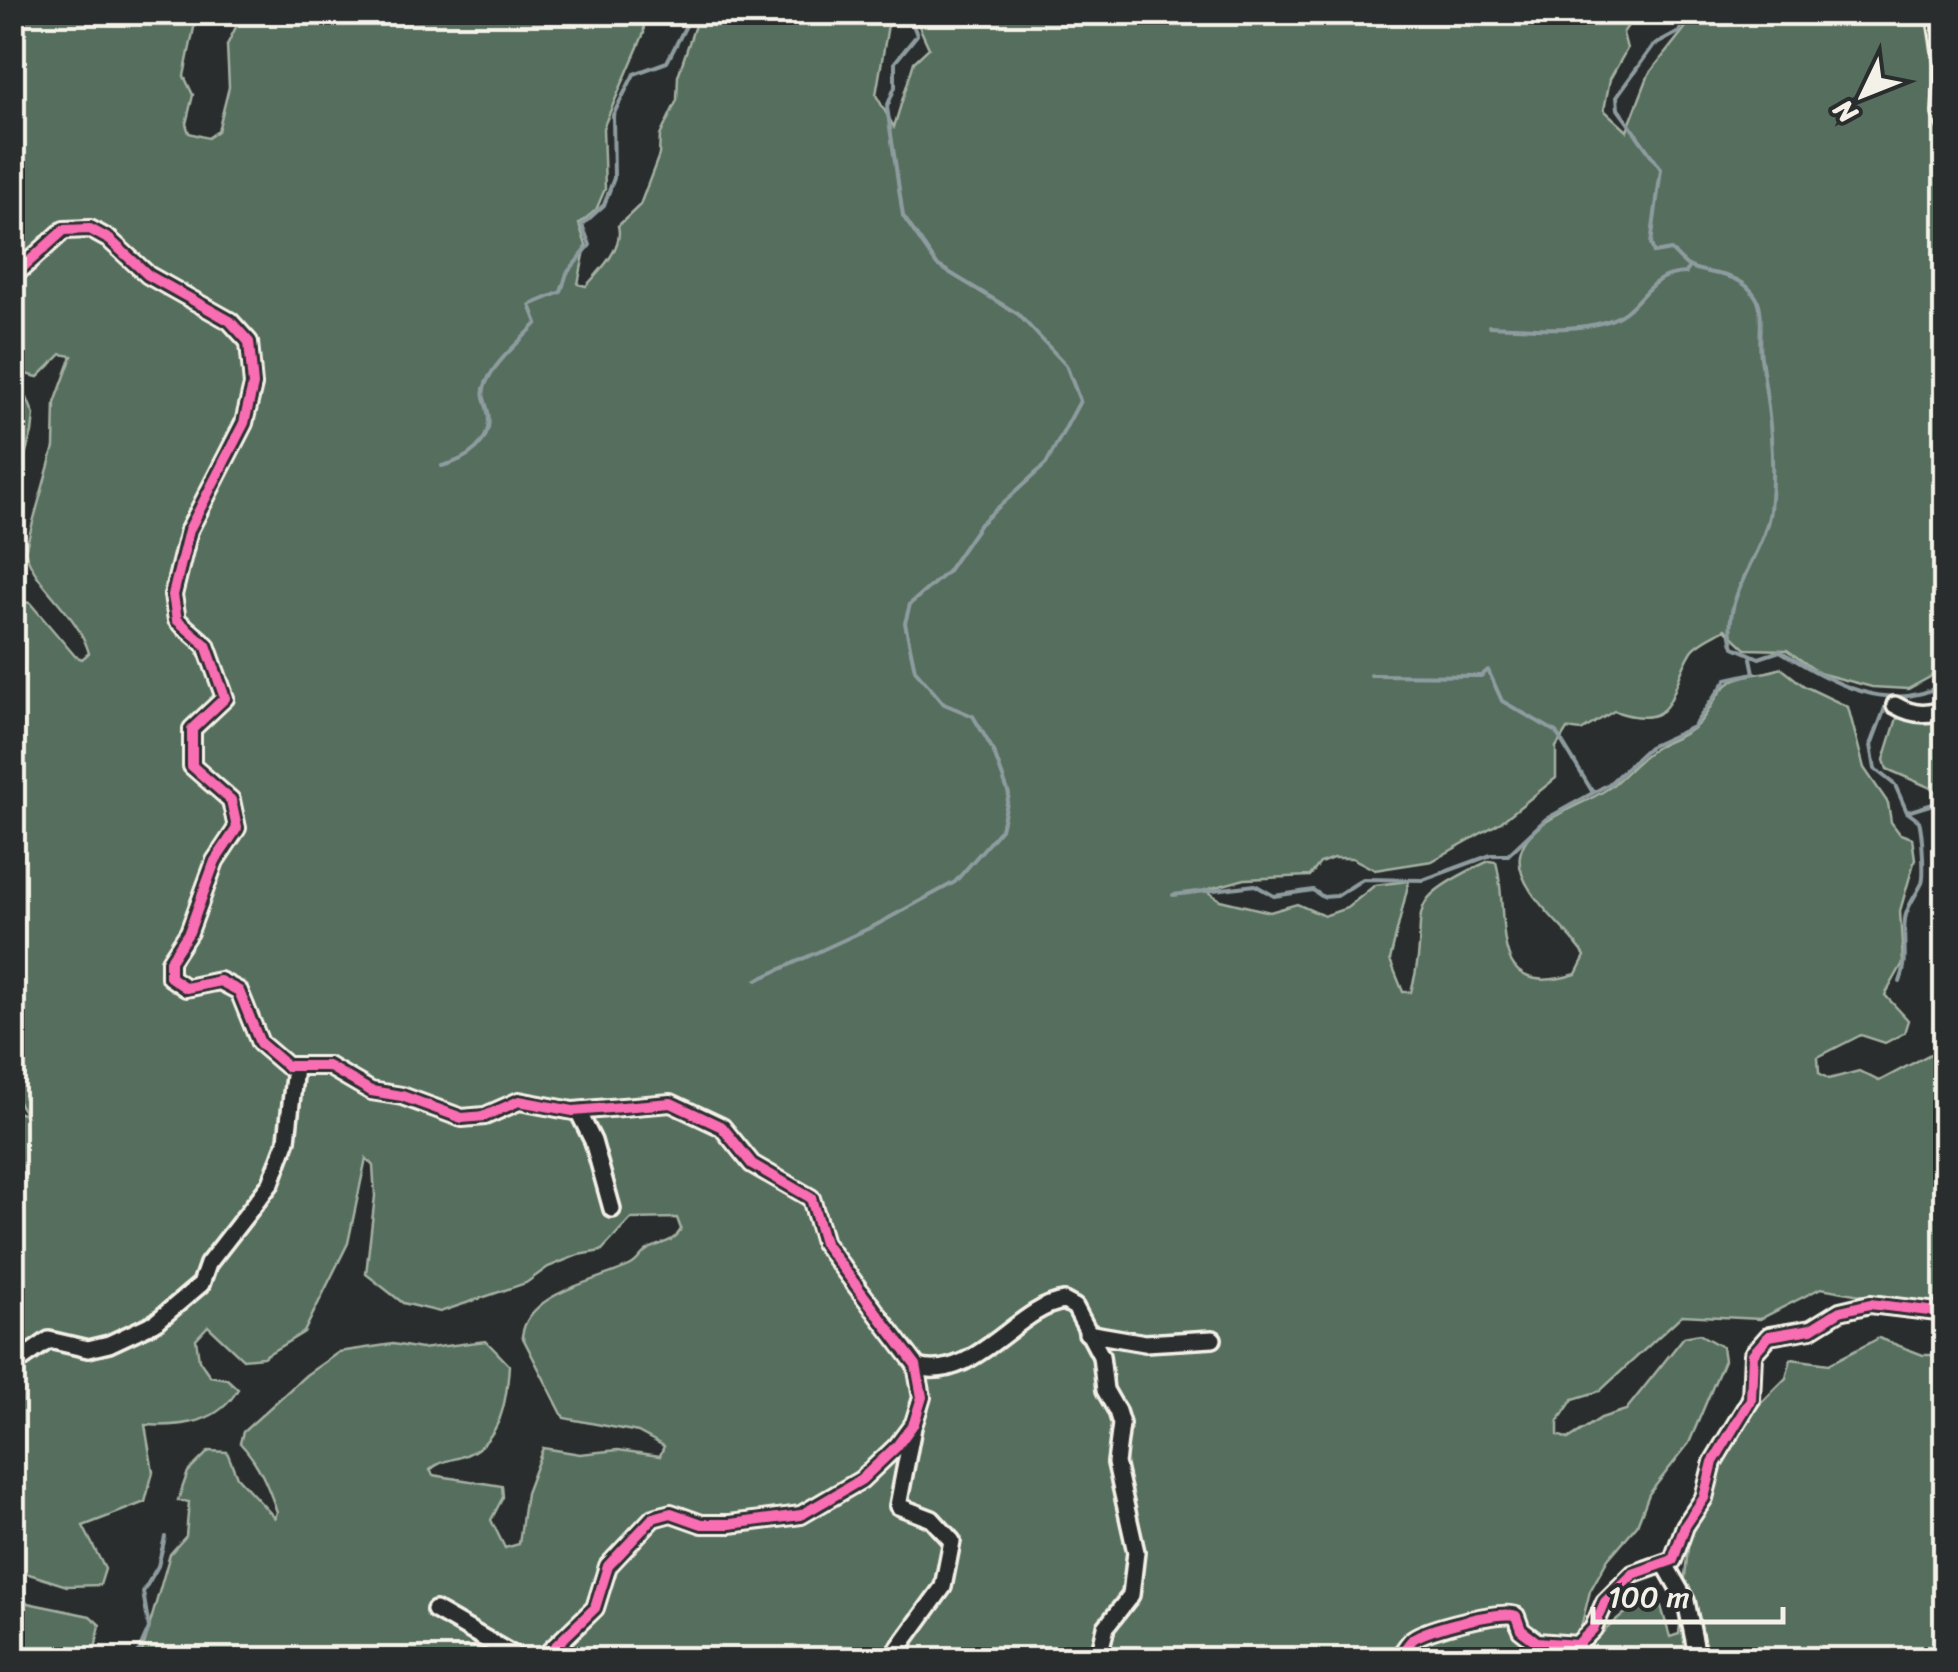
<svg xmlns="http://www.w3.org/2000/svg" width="1958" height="1672" viewBox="0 0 1958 1672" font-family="Sriracha,sans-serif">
<rect width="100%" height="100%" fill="#2a2d2e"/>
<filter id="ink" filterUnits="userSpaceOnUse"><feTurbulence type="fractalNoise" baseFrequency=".01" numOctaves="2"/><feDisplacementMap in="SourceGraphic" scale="20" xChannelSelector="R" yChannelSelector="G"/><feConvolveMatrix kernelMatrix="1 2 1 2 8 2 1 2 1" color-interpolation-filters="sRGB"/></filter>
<g filter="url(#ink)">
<!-- green -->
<g fill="#546e5d" stroke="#a4b0a2" stroke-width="2.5">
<path d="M 13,13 L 197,13 L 184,76 L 193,95 L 186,124 L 189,133 L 208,138 L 218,131 L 229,87 L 227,45 L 243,13 L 643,13 L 644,33 L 603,128 L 605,189 L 596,210 L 579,224 L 586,245 L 578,284 L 586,286 C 600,271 624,247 618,226 L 640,205 L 659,155 L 660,136 L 677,100 L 678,76 L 699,13 L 890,13 L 876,95 L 894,127 L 914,62 L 929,48 L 913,13 L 1653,13 L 1629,24 L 1623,33 L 1627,49 L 1610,79 L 1604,110 L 1627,131 L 1649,74 L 1697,13 L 1945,13 L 1945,660 L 1930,677 L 1908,689 L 1872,687 L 1819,673 L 1787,650 L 1746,649 L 1725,629 C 1715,635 1698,642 1692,651 C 1667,690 1679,733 1614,711 L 1581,731 L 1567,729 L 1556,747 L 1556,778 L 1501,822 L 1432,861 L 1375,870 L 1352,858 L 1333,858 L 1320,863 L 1310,876 L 1245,879 L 1205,890 L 1220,900 L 1270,912 L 1297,904 L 1324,916 L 1347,908 L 1375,885 L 1409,881 L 1390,960 L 1403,992 L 1411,992 C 1435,908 1389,907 1489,861 L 1496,862 C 1511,917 1483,1003 1576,974 L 1585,956 C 1569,929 1514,890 1520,855 C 1526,819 1585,806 1610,787 C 1626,775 1639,757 1657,747 C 1671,739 1684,737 1697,725 C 1712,711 1716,688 1736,679 C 1750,673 1767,674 1781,668 L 1804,686 L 1848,707 L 1864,768 L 1888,803 L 1891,822 L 1900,834 L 1912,838 L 1915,859 L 1900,911 L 1903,963 L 1885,995 L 1908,1020 L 1904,1033 L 1885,1043 L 1861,1035 L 1818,1057 L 1819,1073 L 1829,1079 L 1859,1071 L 1879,1081 L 1934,1052 L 1945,1026 L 1945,1310 L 1821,1288 L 1760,1319 L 1682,1315 L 1600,1391 L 1573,1399 L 1558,1421 L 1558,1435 L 1568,1439 L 1601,1418 L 1626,1410 L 1684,1337 L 1699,1334 L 1722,1347 L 1724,1360 L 1689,1443 L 1649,1494 L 1637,1525 L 1608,1559 L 1590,1591 L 1574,1656 L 1642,1599 L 1660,1603 L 1670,1637 L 1679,1634 L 1690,1528 L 1705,1512 L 1711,1481 L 1727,1449 L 1754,1410 L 1786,1378 L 1791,1359 L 1829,1364 L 1879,1338 L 1923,1355 L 1945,1355 L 1945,1659 L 895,1660 L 888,1647 L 872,1652 L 869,1660 L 140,1659 L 170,1554 L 186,1536 L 189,1502 L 178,1500 L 188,1472 L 209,1451 L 227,1452 L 237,1477 L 275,1518 L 277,1512 C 268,1486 259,1463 240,1443 L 243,1432 L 306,1375 L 339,1352 L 393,1344 L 421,1349 L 486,1341 L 509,1365 C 507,1398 502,1440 466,1455 C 452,1461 442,1459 430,1470 L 433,1475 L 502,1486 L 503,1497 L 491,1520 L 505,1548 L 519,1544 L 526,1493 L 543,1448 L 580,1454 L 618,1450 L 660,1456 L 664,1446 L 638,1432 L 564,1418 L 522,1336 C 528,1291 597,1282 631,1265 C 639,1261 641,1253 649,1249 C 662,1242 674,1243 681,1229 L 677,1218 L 631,1219 L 601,1251 L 578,1255 L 548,1267 L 526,1283 L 440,1312 L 403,1303 L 366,1274 L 375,1196 L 373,1166 L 366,1158 L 348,1243 L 304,1332 L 263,1357 L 243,1359 L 208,1326 L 196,1339 L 199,1360 L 210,1376 L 227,1379 L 238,1389 C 219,1423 183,1427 145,1425 L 153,1472 L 145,1502 L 83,1526 L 105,1569 L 100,1585 L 67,1586 L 13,1569 L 13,1111 L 26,1115 L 13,1094 L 13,599 L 30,603 L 75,656 L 82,659 L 89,653 C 77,611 37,590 25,551 L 54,447 L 55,403 L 72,356 L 61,354 L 38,377 L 13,371 Z"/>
<polygon points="13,393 27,398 34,415 32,433 13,492"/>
<polygon points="1945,713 1945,794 1887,769 1884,760 1897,718 1919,720"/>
<polygon points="13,1600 90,1616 100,1625 93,1659 13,1659"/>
</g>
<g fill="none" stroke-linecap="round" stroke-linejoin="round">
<!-- stream -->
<g stroke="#8e9c9f" stroke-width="4">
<path d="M 1688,12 L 1679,32 L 1653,46 L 1617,96 L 1618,109 L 1661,169 L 1651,244 L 1654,253 L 1671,250 C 1676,255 1683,263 1688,266 C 1711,277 1739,270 1756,297 C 1765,312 1758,340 1761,358 C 1769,410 1776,457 1770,510 C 1765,553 1717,602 1734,647 L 1759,658 L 1780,651 C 1830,681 1888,717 1946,683"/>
<path d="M 1489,326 C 1527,327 1572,333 1608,321 C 1644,309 1643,274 1686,273 L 1689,266"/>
<path d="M 442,466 C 466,460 494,443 488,412 C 486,401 480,396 486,383 C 497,359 520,342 537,323 L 530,305 L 561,292 L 567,273 L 590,245 L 582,225 L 604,205 L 614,178 L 613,115 L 634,74 L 667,62 L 693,12"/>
<polyline points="1371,675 1481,676 1488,670 1502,701 1556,732 1592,791"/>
<polyline points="1888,700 1871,745 1875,769 1895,785 1907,812 1933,804 1946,807"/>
<polyline points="1173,895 1255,885 1274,896 1313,890 1323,897 1337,896 1363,879 1423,880 1491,855 1508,855 1546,819 1609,784 1649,747 1693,727 1727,679 1754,673 1751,658"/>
<polyline points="757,980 876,925 955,882 1001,829 1009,794 993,750 973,716 944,704 915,670 905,623 910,604 947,572 980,524 1046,464 1080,401 1066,365 1018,314 937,265 903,216 887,107 895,87 895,62 917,35 908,12"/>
<path d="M 1900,982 C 1909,960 1902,943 1905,919 C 1907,905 1916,896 1922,883 C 1925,876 1922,830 1919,821 L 1907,812"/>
<polyline points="135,1660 149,1628 143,1592 158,1566 165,1537"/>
</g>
<defs>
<g id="minor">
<polyline points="1935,12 1944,69 1941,113 1946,125"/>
<polyline points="12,277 64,230 90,229 110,240 148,275 230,321 249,342 253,385 244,423 189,530 173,595 177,620 206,645 225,698 192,729 192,766 231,800 237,828 215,861 189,932 170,961 170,977 186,988 220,981 239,991 260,1043 287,1066 328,1066 371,1091 402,1096 462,1118 485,1116 519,1101 573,1111 671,1103 722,1127 752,1164 811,1198 824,1243 916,1365 922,1397 914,1423 897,1446 861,1480 801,1515 730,1524 702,1524 671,1513 653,1518 608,1566 595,1608 541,1660"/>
<path d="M 1895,705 C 1912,715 1929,717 1946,707"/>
<polyline points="578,1111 593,1141 612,1209"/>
<polyline points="1087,1333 1145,1343 1213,1339"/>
<polyline points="12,1366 49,1340 88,1349 109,1344 156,1322 201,1284 208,1264 271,1183 287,1140 295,1067"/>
<path d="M 917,1367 C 974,1383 1017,1307 1064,1301 L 1075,1307 L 1101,1356 L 1105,1390 L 1117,1411 L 1121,1424 L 1116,1463 L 1136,1552 L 1131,1595 L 1106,1627 L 1098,1660"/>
<polyline points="1666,1566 1686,1601 1698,1660"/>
<polyline points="435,1610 522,1660"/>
<polyline points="890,1660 943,1587 952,1541 932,1519 898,1506 913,1427"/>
<path d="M 1398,1660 C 1403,1652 1407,1645 1413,1639 C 1426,1629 1503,1609 1516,1616 L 1521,1630 L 1537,1642 L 1577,1645 L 1593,1629 L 1605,1602 L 1633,1574 L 1673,1560 L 1685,1526 L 1704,1498 L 1713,1462 L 1751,1399 L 1753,1354 L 1769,1336 L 1811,1329 L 1840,1311 L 1870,1304 L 1946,1313"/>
</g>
</defs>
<!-- minor casing -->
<use href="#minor" stroke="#f4f1e8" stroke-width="22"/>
<!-- minor -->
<use href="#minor" stroke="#2a2d2e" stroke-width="15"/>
<defs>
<g id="cycleway">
<polyline points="12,277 64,230 90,229 110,240 148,275 230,321 249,342 253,385 244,423 189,530 173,595 177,620 206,645 225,698 192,729 192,766 231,800 237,828 215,861 189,932 170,961 170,977 186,988 220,981 239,991 260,1043 287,1066 328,1066 371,1091 402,1096 462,1118 485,1116 519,1101 573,1111 671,1103 722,1127 752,1164 811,1198 824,1243 916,1365 922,1397 914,1423 897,1446 861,1480 801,1515 730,1524 702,1524 671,1513 653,1518 608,1566 595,1608 541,1660"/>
<path d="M 1398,1660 C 1403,1652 1407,1645 1413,1639 C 1426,1629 1503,1609 1516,1616 L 1521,1630 L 1537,1642 L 1577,1645 L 1593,1629 L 1605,1602 L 1633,1574 L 1673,1560 L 1685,1526 L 1704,1498 L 1713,1462 L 1751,1399 L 1753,1354 L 1769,1336 L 1811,1329 L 1840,1311 L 1870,1304 L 1946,1313"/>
</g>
</defs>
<!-- cycleway casing -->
<use href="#cycleway" stroke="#2a2d2e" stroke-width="16"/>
<!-- cycleway -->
<use href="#cycleway" stroke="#f96db3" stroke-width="10"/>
</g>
</g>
<!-- margin -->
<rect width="1958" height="1672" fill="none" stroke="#2a2d2e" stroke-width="50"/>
<rect x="25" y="25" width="1908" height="1622" fill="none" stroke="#f4f1e8" stroke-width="4" filter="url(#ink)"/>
<!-- north arrow -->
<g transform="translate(1863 95) rotate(227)" stroke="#2a2d2e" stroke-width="8" paint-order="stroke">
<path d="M0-8L18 38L0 25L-18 38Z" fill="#f4f1e8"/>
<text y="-15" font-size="28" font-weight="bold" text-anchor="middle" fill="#f4f1e8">N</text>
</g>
<!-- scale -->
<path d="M1593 1607v15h190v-15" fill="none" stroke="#f4f1e8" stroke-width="5"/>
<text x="1608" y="1607" font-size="30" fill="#f4f1e8" stroke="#2a2d2e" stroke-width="8" paint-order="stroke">100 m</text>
</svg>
